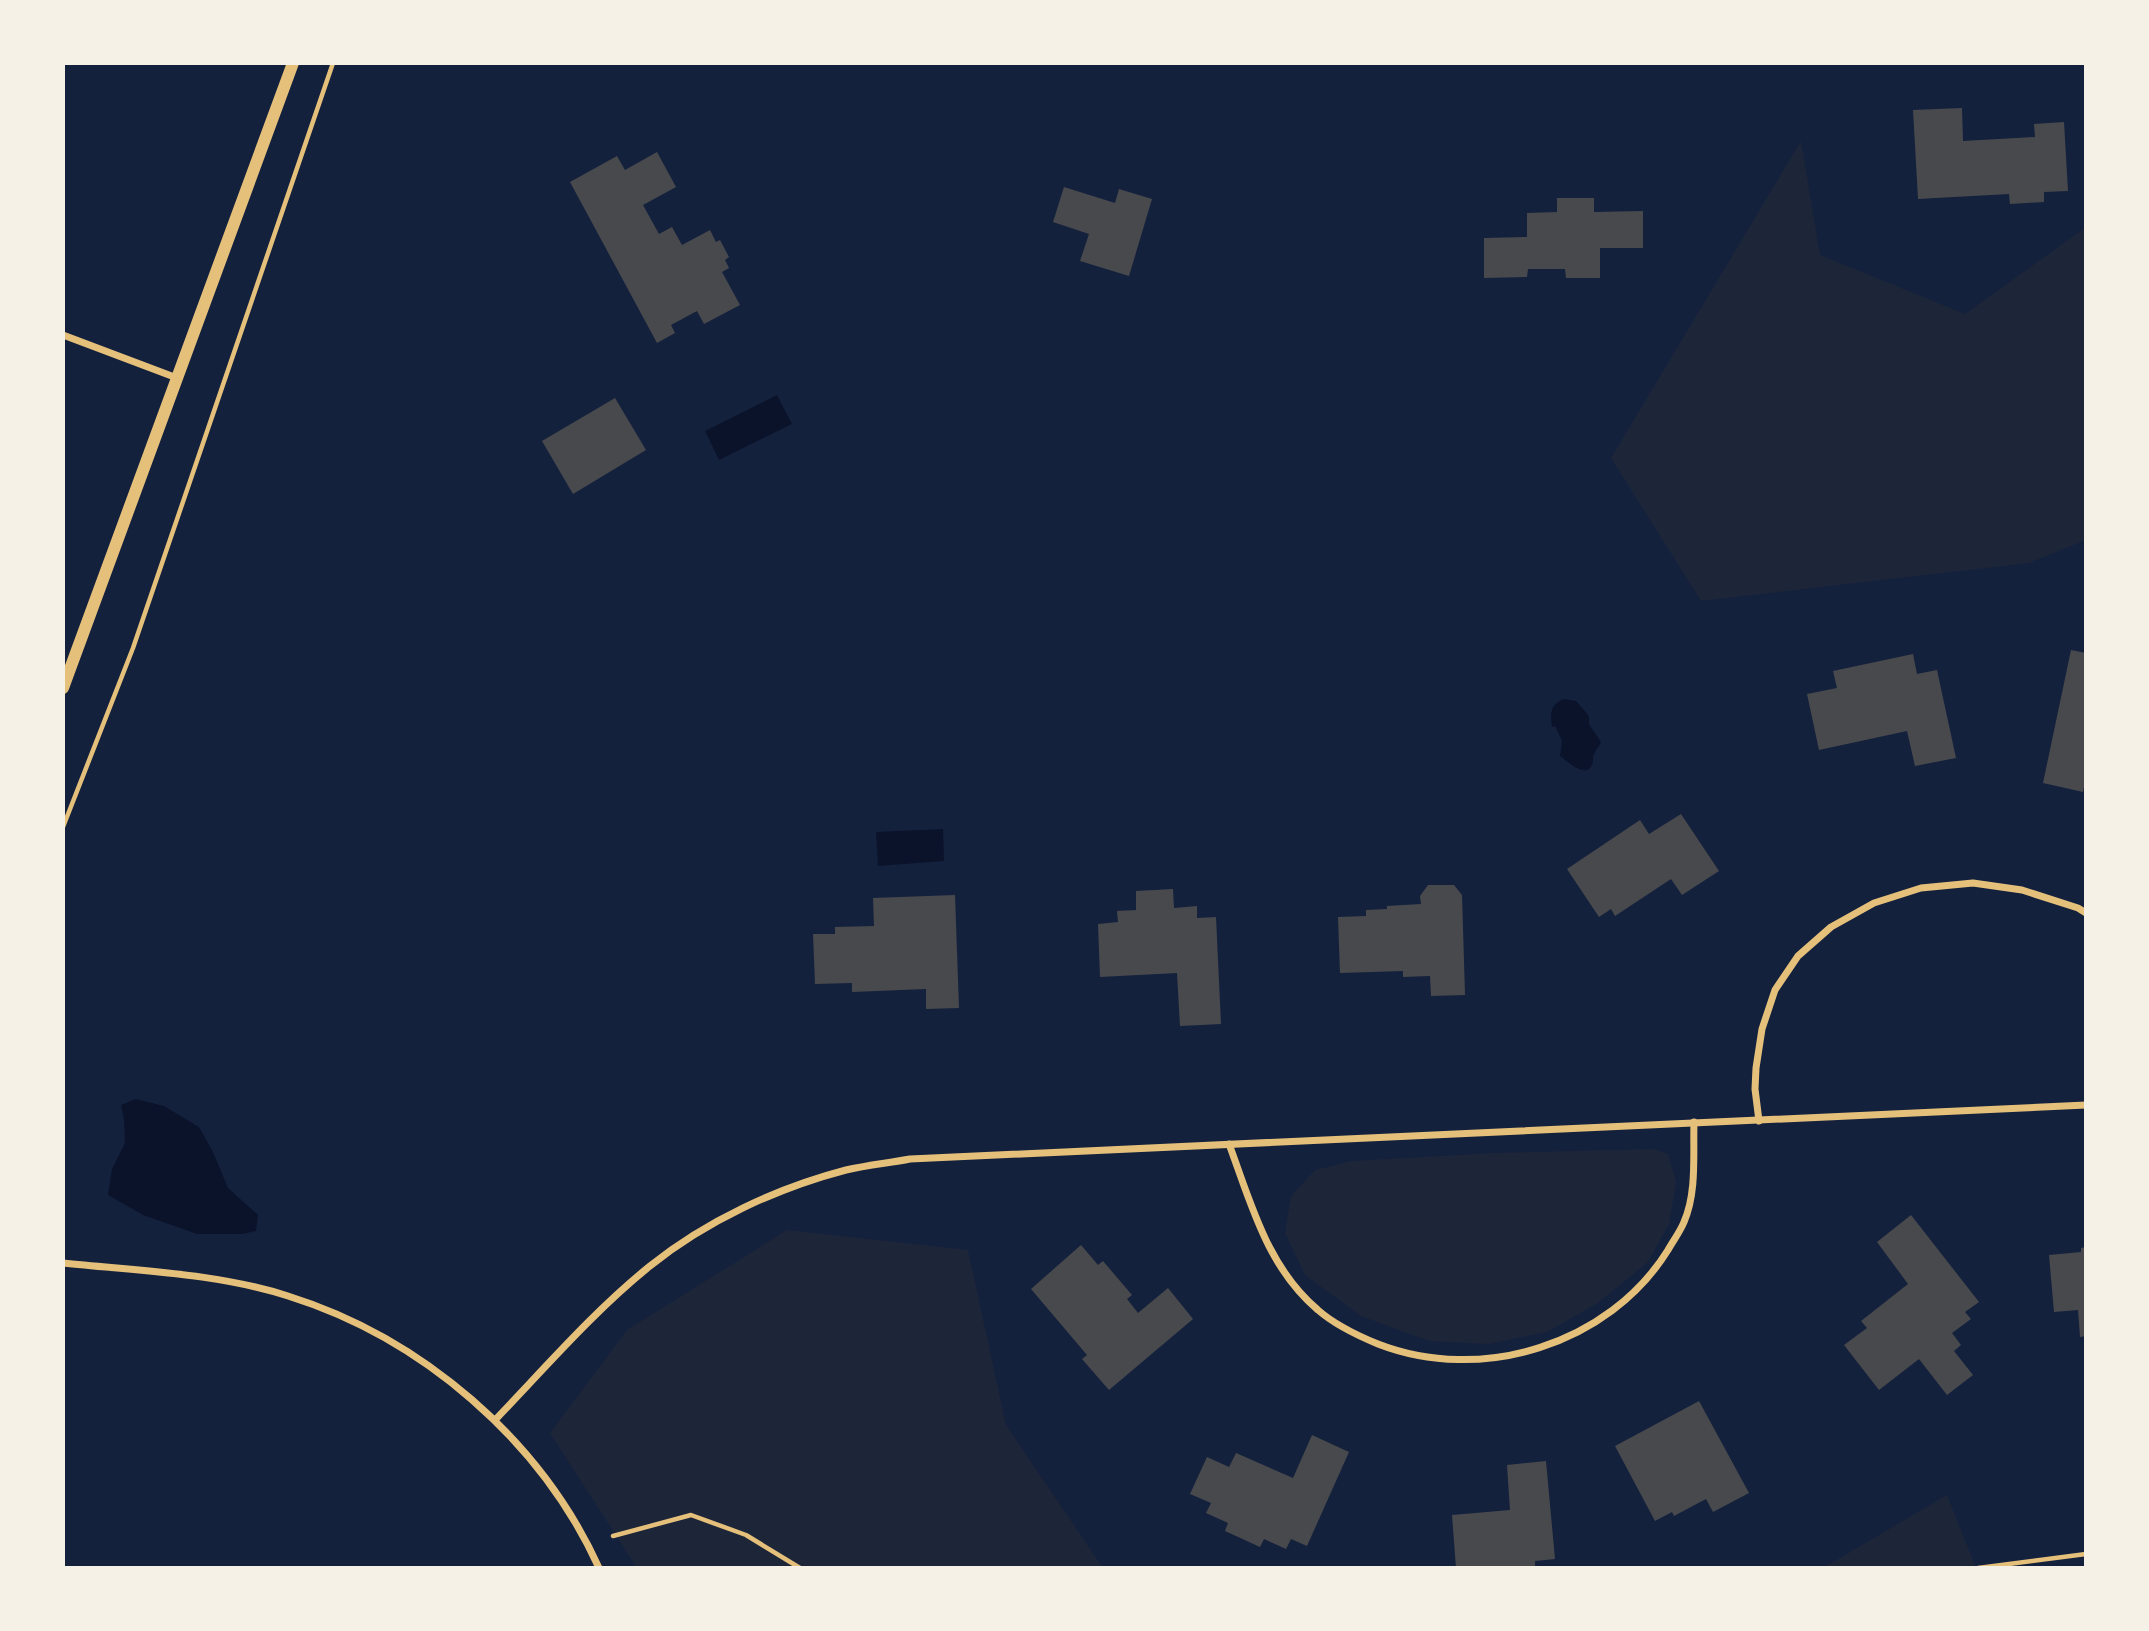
<svg xmlns="http://www.w3.org/2000/svg" width="2149" height="1631" viewBox="0 0 2149 1631" font-family="Manrope,sans-serif">
<rect width="100%" height="100%" fill="#14213d"/>
<!-- green -->
<g fill="#1d2539">
<polygon points="1801,141 1820,255 1965,314 2086,227 2086,540 2029,563 1701,601 1611,458"/>
<polygon points="1653,1149 1668,1154 1676,1182 1669,1224 1648,1262 1598,1303 1547,1332 1488,1344 1429,1341 1361,1316 1305,1275 1285,1233 1291,1196 1315,1170 1352,1161 1494,1153"/>
<polygon points="787,1230 968,1250 1006,1425 1103,1568 637,1568 550,1433 627,1330"/>
<polygon points="1947,1495 1976,1568 1823,1568"/>
</g>
<!-- water -->
<g fill="#0b132b">
<polygon points="777,395 792,424 719,460 705,431"/>
<path d="M 1564,699 L 1576,701 L 1589,716 L 1589,724 L 1601,742 C 1599,747 1594,752 1593,757 C 1593,758 1593,760 1593,762 C 1588,781 1568,762 1560,756 L 1562,741 L 1555,726 L 1552,727 C 1550,714 1550,704 1564,699 Z"/>
<polygon points="943,829 944,861 878,866 876,832"/>
<polygon points="136,1099 164,1106 199,1127 213,1152 228,1188 258,1215 256,1231 242,1234 197,1234 143,1215 108,1195 112,1169 125,1143 124,1120 121,1105"/>
</g>
<!-- building -->
<g fill="#48494c">
<polygon points="1962,108 1963,141 2035,137 2034,124 2064,122 2068,191 2044,192 2044,202 2010,204 2009,194 1918,199 1913,110"/>
<polygon points="657,152 676,187 643,205 659,234 672,227 682,245 710,230 716,242 720,240 729,257 725,260 729,268 722,272 740,305 704,324 697,311 671,325 675,333 657,343 570,182 617,156 625,170"/>
<polygon points="1064,187 1115,203 1119,189 1152,199 1129,276 1080,261 1089,234 1053,222"/>
<polygon points="1557,198 1594,198 1594,212 1643,211 1643,248 1600,248 1600,278 1566,278 1565,269 1528,269 1527,277 1484,278 1484,238 1527,237 1527,213 1557,212"/>
<polygon points="615,398 646,450 573,494 542,441"/>
<polygon points="2071,650 2086,653 2086,776 2083,792 2043,783"/>
<polygon points="1913,654 1917,674 1937,670 1956,758 1915,766 1907,731 1819,750 1807,694 1837,688 1833,671"/>
<polygon points="1681,814 1719,871 1682,895 1671,879 1615,916 1611,909 1599,917 1567,869 1640,820 1649,834"/>
<polygon points="1428,885 1454,885 1462,895 1465,995 1431,996 1430,976 1403,977 1403,971 1340,973 1338,917 1366,916 1366,910 1387,909 1387,906 1421,904 1420,896"/>
<polygon points="1173,889 1174,908 1197,906 1197,918 1216,917 1221,1024 1180,1026 1177,973 1100,977 1098,924 1118,922 1117,911 1136,910 1136,891"/>
<polygon points="955,895 959,1008 926,1009 926,989 852,992 852,983 815,984 813,934 835,934 835,927 874,926 873,898"/>
<polygon points="1911,1215 1979,1302 1965,1312 1971,1319 1952,1333 1961,1345 1954,1351 1973,1375 1947,1395 1919,1359 1879,1390 1844,1345 1867,1328 1861,1321 1908,1284 1877,1242"/>
<polygon points="1081,1245 1098,1265 1103,1261 1132,1295 1127,1299 1138,1313 1168,1288 1193,1319 1109,1390 1082,1359 1087,1355 1031,1289"/>
<polygon points="2086,1247 2086,1336 2080,1337 2078,1310 2054,1312 2049,1255 2081,1252 2081,1248"/>
<polygon points="1699,1401 1749,1493 1713,1512 1706,1499 1674,1516 1672,1512 1655,1521 1615,1446"/>
<polygon points="1312,1435 1349,1452 1307,1546 1291,1539 1286,1549 1264,1539 1260,1547 1225,1531 1228,1523 1206,1513 1211,1503 1190,1494 1207,1457 1229,1467 1236,1453 1293,1478"/>
<polygon points="1546,1461 1555,1559 1535,1561 1535,1568 1456,1568 1452,1515 1510,1510 1507,1465"/>
</g>
<g fill="none" stroke-linecap="round" stroke-linejoin="round">
<!-- path -->
<g stroke="#e5c07b" stroke-width="4.5">
<polyline points="63,827 133,648 333,63"/>
<polyline points="613,1536 691,1515 746,1535 800,1568"/>
<polyline points="1978,1568 2086,1554"/>
</g>
<!-- minor -->
<g stroke="#e5c07b" stroke-width="7">
<polyline points="63,335 177,378"/>
<polyline points="1759,1121 1755,1089 1756,1068 1762,1029 1775,990 1798,956 1831,927 1874,903 1921,888 1973,883 2022,890 2078,908 2086,913"/>
<path d="M 1229,1144 C 1251,1203 1267,1267 1318,1310 C 1335,1325 1356,1335 1378,1344 C 1481,1384 1609,1345 1668,1250 C 1673,1241 1680,1232 1684,1222 C 1697,1192 1693,1155 1694,1122"/>
<path d="M 63,1263 C 138,1271 216,1273 288,1296 C 422,1338 541,1440 599,1568"/>
<path d="M 495,1420 C 545,1368 594,1311 650,1266 C 706,1221 777,1188 846,1170 C 867,1165 889,1163 910,1159 L 2086,1105"/>
</g>
<!-- tertiary -->
<polyline stroke="#e5c07b" stroke-width="12" points="63,688 293,63"/>
</g>
<!-- border -->
<rect width="2149" height="1631" fill="none" stroke="#f6f1e7" stroke-width="130"/>
</svg>
